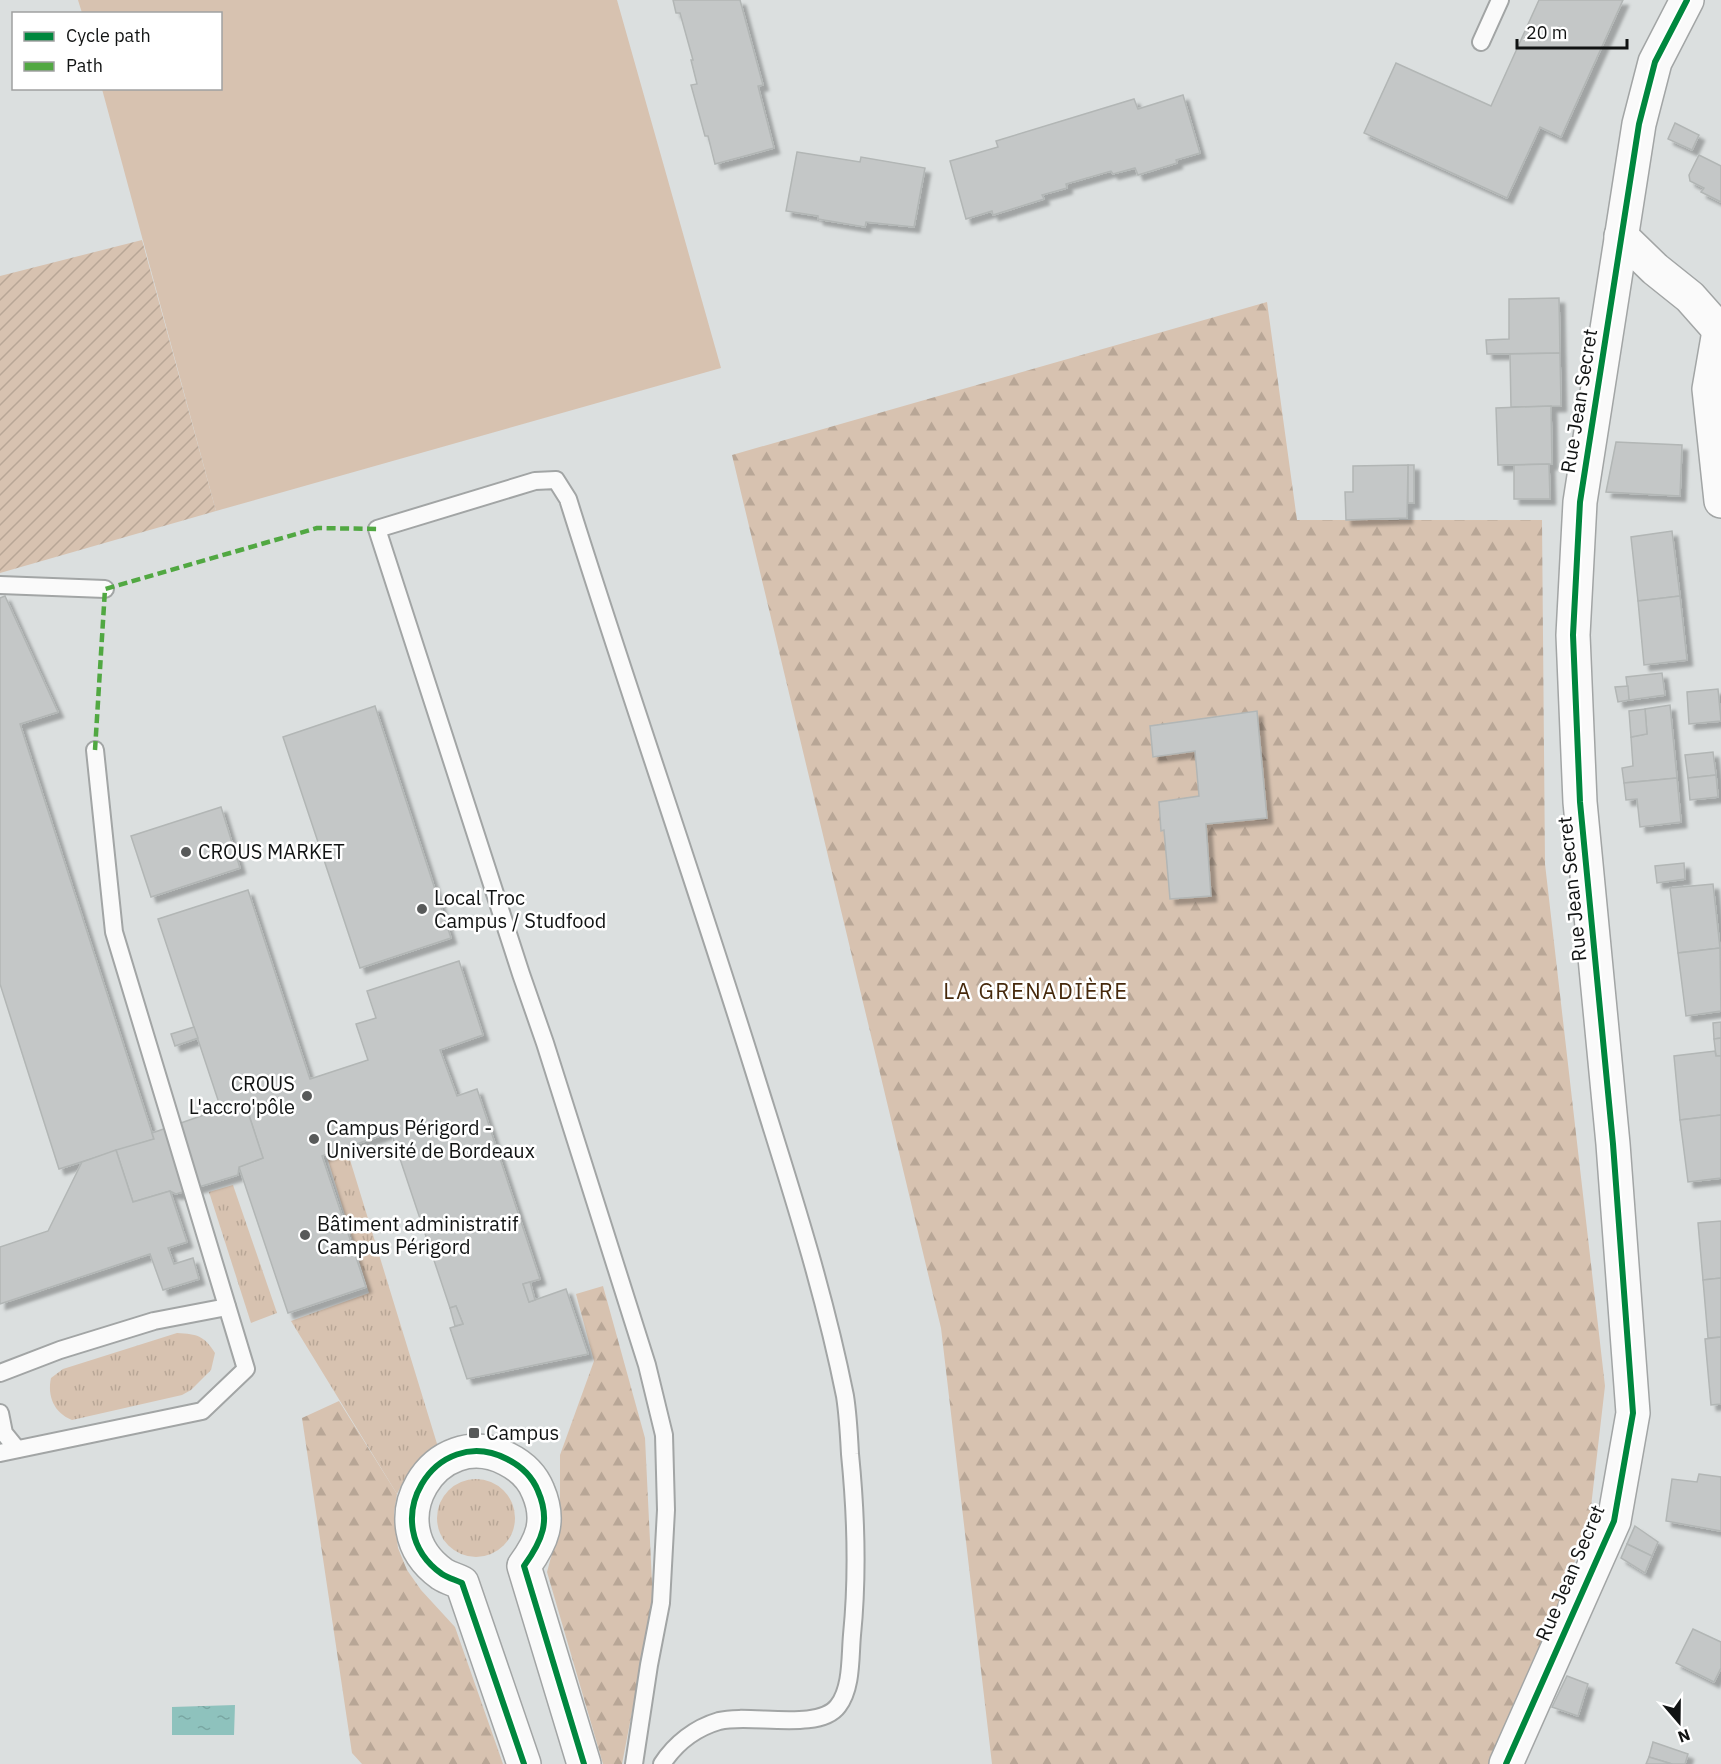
<svg xmlns="http://www.w3.org/2000/svg" width="1721" height="1764" viewBox="0 0 1721 1764" font-family="'IBM Plex Sans',sans-serif">
<defs>
<pattern id="forest-firs" width="22" height="20" patternUnits="userSpaceOnUse" patternTransform="scale(1.5)"><rect width="22" height="20" fill="#d7c2b0"/><path d="M5 1l3.5 6h-7zM16 11l3.5 6h-7z" fill="#b8a696"/></pattern>
<pattern id="park-tufts" width="24" height="20" patternUnits="userSpaceOnUse" patternTransform="scale(1.5)"><rect width="24" height="20" fill="#d7c2b0"/><path d="M3 7l-1-3M5 7V3M7 7l1-3M15 17l-1-3M17 17v-4M19 17l1-3" fill="none" stroke="#b8a696"/></pattern>
<pattern id="garden-furrows" width="10" height="10" patternUnits="userSpaceOnUse" patternTransform="scale(1.5)"><rect width="10" height="10" fill="#d7c2b0"/><path d="M-1 1l2-2M0 10L10 0M9 11l2-2" fill="none" stroke="#b8a696"/></pattern>
<pattern id="water-ripples" width="26" height="14" patternUnits="userSpaceOnUse" patternTransform="scale(1.5)"><rect width="26" height="14" fill="#8ec2bd"/><path d="M2 4q2-2 4 0t4 0M15 11q2-2 4 0t4 0" fill="none" stroke="#79a6a2"/></pattern>
<filter id="shadow"><feDropShadow dx="5.5" dy="5.5" stdDeviation="1.5" flood-color="#0004"/></filter>
</defs>
<rect width="100%" height="100%" fill="#dbdfdf"/>
<!-- grass -->
<polygon fill="#d7c2b0" points="78,0 617,0 721,368 216,511 102,89 220,88 220,14 82,13"/>
<!-- forest -->
<g fill="url(#forest-firs)">
<polygon points="1267,302 1297,520 1542,520 1545,864 1605,1386 1589,1524 1497,1764 992,1764 941,1328 732,455"/>
<polygon points="603,1286 645,1438 653,1603 622,1764 603,1764 547,1572 560,1524 560,1455 594,1361 576,1294"/>
<polygon points="339,1401 397,1494 394,1513 398,1548 407,1570 421,1590 455,1627 503,1764 362,1764 352,1753 302,1418"/>
</g>
<!-- park -->
<g fill="url(#park-tufts)">
<path d="M 347,1150 L 438,1447 C 417,1461 408,1472 397,1494 L 291,1321 L 369,1293 L 327,1157 Z"/>
<polygon points="233,1185 277,1313 251,1323 209,1192"/>
<path d="M 177,1333 C 198,1334 204,1336 215,1353 L 211,1370 L 191,1390 L 182,1395 L 72,1420 C 54,1413 47,1396 51,1378 L 63,1369 Z"/>
<circle cx="476" cy="1518" r="39"/>
</g>
<!-- garden -->
<polygon fill="url(#garden-furrows)" points="142,240 216,511 0,573 0,276"/>
<!-- water -->
<polygon fill="url(#water-ripples)" points="235,1705 234,1735 172,1735 172,1707"/>
<!-- building -->
<g fill="#c4c7c7" stroke="#b2b6b5" stroke-width="1.5" filter="url(#shadow)">
<polygon points="673,0 740,0 763,85 758,86 774,148 715,164 708,136 705,136 691,85 697,84 691,60 693,60 680,13 676,13"/>
<polygon points="1539,0 1623,0 1561,137 1540,127 1507,198 1364,133 1396,63 1491,106"/>
<polygon points="1183,95 1200,153 1176,160 1177,163 1138,175 1135,168 1113,174 1111,171 1066,184 1067,188 1042,195 1044,199 993,215 992,211 966,219 950,161 998,147 996,141 1134,99 1138,109"/>
<polygon points="1675,123 1699,135 1692,150 1668,139"/>
<polygon points="797,152 860,162 861,157 925,168 914,227 866,222 865,227 818,219 818,216 786,211"/>
<polygon points="1699,155 1721,166 1721,202 1701,192 1704,188 1690,181 1689,175"/>
<polygon points="1559,298 1560,353 1487,354 1486,340 1509,339 1509,299"/>
<polygon points="1560,353 1561,406 1511,407 1510,354"/>
<polygon points="1551,406 1552,464 1498,465 1496,408"/>
<polygon points="1616,442 1682,445 1680,496 1606,492"/>
<polygon points="1549,464 1550,499 1514,499 1514,465"/>
<rect x="1408" y="465" width="6" height="38"/>
<polygon points="1408,465 1407,518 1346,520 1345,492 1353,492 1353,466"/>
<polygon points="1672,531 1680,596 1638,601 1631,537"/>
<polygon points="5,596 58,712 20,724 154,1139 59,1169 0,984 0,598"/>
<polygon points="1680,596 1687,660 1644,665 1638,601"/>
<polygon points="1662,673 1665,695 1629,700 1626,677"/>
<polygon points="1628,686 1629,700 1618,702 1615,687"/>
<polygon points="1718,689 1721,721 1689,724 1687,692"/>
<polygon points="1670,705 1677,778 1624,783 1622,768 1633,766 1631,737 1647,734 1645,709"/>
<polygon points="375,706 451,938 360,968 283,737"/>
<polygon points="1645,709 1647,734 1631,737 1629,711"/>
<polygon points="1257,711 1267,818 1206,824 1211,896 1170,899 1164,830 1161,831 1159,802 1199,796 1195,751 1153,757 1150,726"/>
<polygon points="1713,752 1716,775 1688,778 1685,755"/>
<polygon points="1716,775 1718,797 1690,800 1688,778"/>
<polygon points="1677,778 1681,822 1640,827 1637,799 1626,800 1624,783"/>
<polygon points="221,807 240,868 151,897 131,836"/>
<polygon points="1684,863 1685,879 1657,883 1655,866"/>
<polygon points="1713,884 1720,948 1678,953 1670,888"/>
<polygon points="248,890 310,1079 368,1060 356,1024 376,1018 367,991 459,961 483,1035 440,1050 457,1096 477,1089 540,1279 523,1284 529,1302 566,1289 588,1354 467,1379 450,1328 463,1324 456,1306 450,1308 391,1132 322,1156 366,1287 288,1313 239,1167 263,1158 246,1106 221,1109 158,919"/>
<polygon points="1720,948 1721,1011 1686,1016 1678,953"/>
<polygon points="1721,1022 1721,1038 1714,1039 1713,1023"/>
<polygon points="194,1027 198,1038 175,1046 171,1034"/>
<polygon points="1721,1038 1721,1056 1716,1056 1714,1039"/>
<polygon points="1715,1051 1716,1056 1721,1056 1721,1115 1680,1120 1674,1056"/>
<polygon points="246,1106 263,1158 239,1167 238,1175 176,1194 170,1191 133,1202 116,1150 154,1139 152,1133 221,1109"/>
<polygon points="1721,1115 1721,1178 1688,1182 1680,1120"/>
<polygon points="116,1150 133,1202 170,1191 187,1242 168,1248 174,1264 193,1258 199,1279 163,1290 150,1254 0,1304 0,1247 48,1231 82,1162"/>
<polygon points="1721,1221 1721,1278 1703,1280 1698,1223"/>
<polygon points="1721,1278 1721,1337 1708,1338 1703,1280"/>
<polygon points="530,1282 535,1300 529,1302 523,1284"/>
<polygon points="456,1306 463,1324 455,1326 450,1308"/>
<polygon points="1721,1337 1721,1404 1711,1405 1705,1339"/>
<polygon points="1699,1474 1721,1477 1721,1531 1666,1521 1672,1479 1697,1482"/>
<polygon points="1635,1526 1658,1542 1652,1556 1627,1544"/>
<polygon points="1627,1544 1652,1556 1645,1573 1621,1558"/>
<polygon points="1693,1629 1721,1642 1721,1668 1714,1682 1676,1663"/>
<polygon points="1567,1676 1588,1684 1578,1716 1552,1707"/>
<polygon points="1653,1742 1688,1754 1685,1764 1672,1764 1649,1757"/>
<polygon points="1649,1757 1672,1764 1646,1764"/>
</g>
<g fill="none" stroke-linecap="round" stroke-linejoin="round">
<defs>
<g id="service">
<polyline points="1481,42 1500,0"/>
<polyline points="0,585 105,589"/>
<polyline points="0,1373 60,1350 154,1321 227,1307"/>
<polyline points="0,1413 4,1433 17,1449"/>
<polyline points="0,1453 202,1411 246,1369 114,932 95,750"/>
<path d="M 634,1764 L 649,1665 L 661,1603 L 666,1510 L 664,1435 L 647,1365 L 545,1043 L 521,974 L 377,529 L 535,481 L 556,480 L 568,499 C 628,691 695,881 755,1074 C 788,1180 823,1286 845,1396 C 848,1415 849,1435 850,1454 C 856,1514 858,1575 852,1635 C 850,1657 852,1688 838,1706 C 819,1732 749,1713 719,1721 C 695,1728 675,1744 662,1764"/>
</g>
<g id="minor">
<polyline points="1621,236 1655,269 1690,297 1721,332"/>
<polyline points="1719,331 1709,389 1721,501"/>
<path d="M 524,1764 L 462,1583 C 456,1580 448,1578 442,1574 C 373,1525 435,1422 507,1459 C 521,1466 532,1476 538,1491 C 551,1521 542,1541 524,1566 L 584,1764"/>
<polyline points="1506,1764 1614,1521 1633,1413 1613,1144 1580,802 1573,635 1580,502 1639,124 1655,62 1687,0"/>
</g>
</defs>
<!-- service casing -->
<use href="#service" stroke="#a2a5a5" stroke-width="20"/>
<!-- minor casing -->
<use href="#minor" stroke="#a2a5a5" stroke-width="36"/>
<!-- service -->
<use href="#service" stroke="#fafafa" stroke-width="16"/>
<!-- minor -->
<use href="#minor" stroke="#fafafa" stroke-width="33"/>
<!-- quiet -->
<polyline stroke="#51a842" stroke-width="4.5" stroke-dasharray="9 4.5" stroke-linecap="butt" points="95,750 105,589 317,528 377,529"/>
<defs>
<g id="cycleway">
<path d="M 524,1764 L 462,1583 C 456,1580 448,1578 442,1574 C 373,1525 435,1422 507,1459 C 521,1466 532,1476 538,1491 C 551,1521 542,1541 524,1566 L 584,1764"/>
<polyline points="1506,1764 1614,1521 1633,1413 1613,1144 1580,802 1573,635 1580,502 1639,124 1655,62 1687,0"/>
</g>
</defs>
<!-- cycleway casing -->
<use href="#cycleway" stroke="#fff" stroke-width="10"/>
<!-- cycleway -->
<use href="#cycleway" stroke="#00873e" stroke-width="6"/>
</g>
<!-- markers -->
<g fill="#585a5a" stroke="#fff" stroke-width="2">
<circle cx="186" cy="852" r="6"/>
<circle cx="422" cy="909" r="6"/>
<circle cx="307" cy="1096" r="6"/>
<circle cx="314" cy="1139" r="6"/>
<circle cx="305" cy="1235" r="6"/>
<rect x="468" y="1427" width="12" height="12" rx="3"/>
</g>
<g text-anchor="middle" stroke-width="5" stroke-linejoin="round" paint-order="stroke">
<!-- street labels -->
<g font-size="20" fill="#111313" stroke="#fff">
<text transform="translate(1579 401) rotate(-81)" y="7">Rue Jean Secret</text>
<text transform="translate(1572 889) rotate(-96)" y="7">Rue Jean Secret</text>
<text transform="translate(1570 1573) rotate(-67)" y="7">Rue Jean Secret</text>
</g>
<!-- poi labels -->
<g font-size="20" fill="#111313" stroke="#fff" text-anchor="start">
<text x="198" y="859">CROUS MARKET</text>
<text x="434" y="905">Local Troc<tspan x="434" dy="23">Campus / Studfood</tspan></text>
<text x="295" y="1091" text-anchor="end">CROUS<tspan x="295" dy="23">L'accro'pôle</tspan></text>
<text x="326" y="1135">Campus Périgord -<tspan x="326" dy="23">Université de Bordeaux</tspan></text>
<text x="317" y="1231">Bâtiment administratif<tspan x="317" dy="23">Campus Périgord</tspan></text>
<text x="486" y="1440">Campus</text>
</g>
<!-- quarter labels -->
<g font-size="22" letter-spacing="1.5" fill="#45280b" stroke="#fff">
<text x="1036" y="999">LA GRENADIÈRE</text>
</g>
</g>
<!-- legend -->
<rect x="12" y="12" width="210" height="78" fill="#ffffff" stroke="#a0a1a1" stroke-width="1.5"/>
<rect x="24" y="32" width="30" height="9" fill="#00873e" stroke="#a0a1a1" stroke-width="1.5"/>
<text x="66" y="42" font-size="18" fill="#111313">Cycle path</text>
<rect x="24" y="62" width="30" height="9" fill="#51a842" stroke="#a0a1a1" stroke-width="1.5"/>
<text x="66" y="72" font-size="18" fill="#111313">Path</text>
<!-- north arrow -->
<g transform="translate(1679 1722) rotate(160)" stroke="#ffffff" stroke-width="4.5" paint-order="stroke">
<path d="M0-4.5L10 22L0 15L-10 22Z" fill="#111313"/>
<text y="-9" font-size="16" font-weight="bold" text-anchor="middle" fill="#111313">N</text>
</g>
<!-- scale -->
<path d="M1517 39v9h110v-9" fill="none" stroke="#111313" stroke-width="3"/>
<text x="1526" y="39" font-size="18" fill="#111313" stroke="#ffffff" stroke-width="4.5" paint-order="stroke">20 m</text>
</svg>
